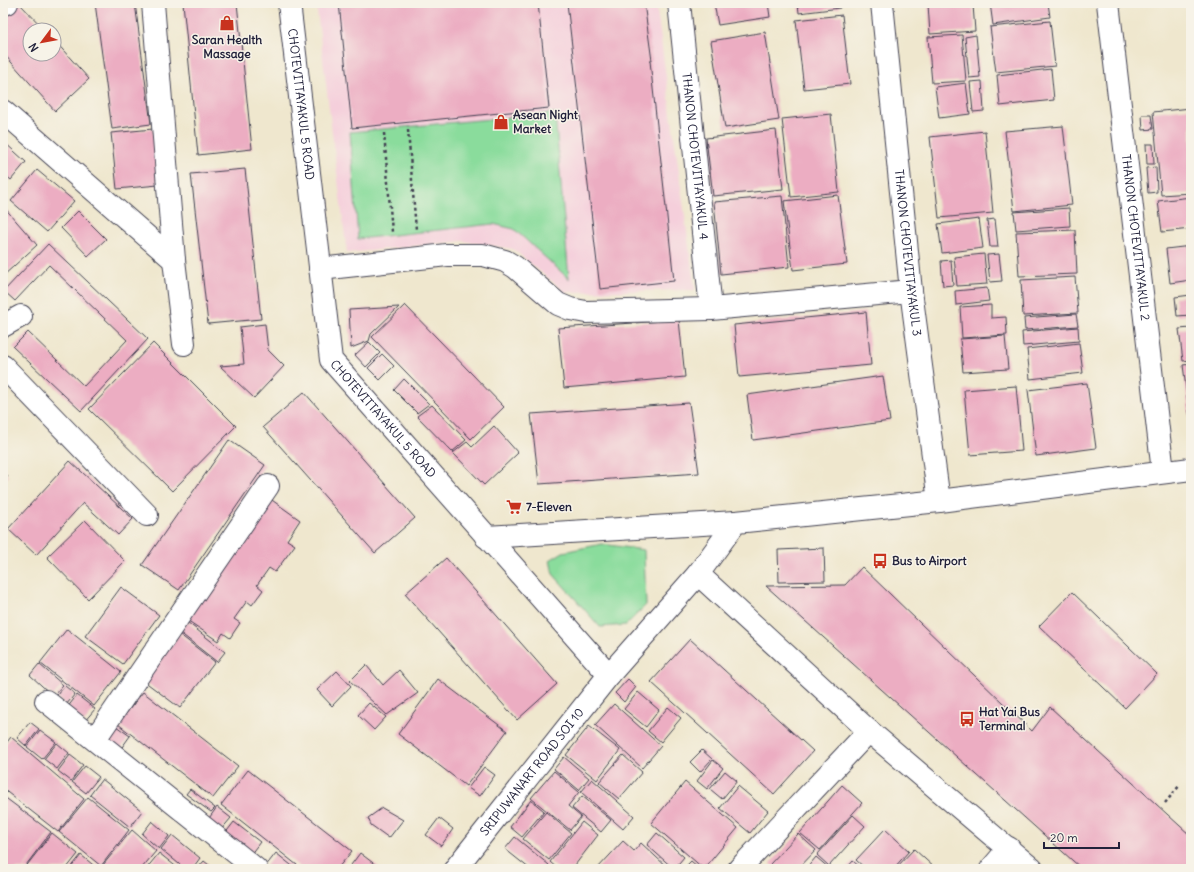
<svg xmlns="http://www.w3.org/2000/svg" width="1194" height="872" viewBox="0 0 1194 872" font-family="Delius,sans-serif">
<rect width="100%" height="100%" fill="#f7f3e8"/>
<filter id="ink" filterUnits="userSpaceOnUse"><feTurbulence type="fractalNoise" baseFrequency=".025" numOctaves="2"/><feDisplacementMap in="SourceGraphic" scale="8" xChannelSelector="R" yChannelSelector="G"/><feConvolveMatrix kernelMatrix="1 2 1 2 8 2 1 2 1" color-interpolation-filters="sRGB"/></filter>
<filter id="wash" filterUnits="userSpaceOnUse"><feTurbulence type="fractalNoise" baseFrequency=".012" numOctaves="4" result="noise"/><feDisplacementMap in="SourceGraphic" scale="16" xChannelSelector="R" yChannelSelector="G"/><feGaussianBlur stdDeviation="0.9" result="paint"/><feColorMatrix in="noise" values="0 0 0 0 0 0 0 0 0 0 0 0 0 0 0 0 0 1.4 0 .05"/><feComposite in="paint" operator="in"/></filter>
<g filter="url(#wash)">
<rect width="100%" height="100%" fill="#efe7ce"/>
<!-- built -->
<polygon fill="#f5cfdb" points="316,3 656,3 695,290 565,292 513,249 463,241 347,253"/>
<!-- green -->
<g fill="#8adc9c" stroke="#567f6c">
<polygon points="555,113 569,279 514,229 493,224 358,239 350,132"/>
<polygon points="602,544 644,550 646,605 626,625 600,627 553,574 550,560 563,552"/>
</g>
<g id="blocks">
<!-- building -->
<g fill="#ecadc2">
<polygon points="19,3 45,30 30,30 30,54 54,54 54,40 89,79 55,111 3,53 3,18"/>
<polygon points="95,3 135,3 151,124 112,129"/>
<polygon points="183,3 237,3 252,149 198,155"/>
<polygon points="339,3 538,3 549,108 352,128"/>
<polygon points="567,3 644,3 652,61 650,61 674,281 600,289"/>
<polygon points="714,3 768,3 770,17 718,25"/>
<polygon points="798,3 839,3 840,8 799,13"/>
<polygon points="978,3 973,5 975,31 930,34 928,4"/>
<polygon points="990,3 1048,3 1050,17 993,25"/>
<polygon points="842,15 850,84 804,89 796,20"/>
<polygon points="1050,21 1055,66 996,72 990,27"/>
<polygon points="765,32 779,120 725,128 711,41"/>
<polygon points="962,35 966,81 932,83 928,37"/>
<polygon points="976,35 980,77 969,78 965,37"/>
<polygon points="1051,69 1054,100 1000,106 997,75"/>
<polygon points="982,81 984,111 973,112 970,82"/>
<polygon points="966,83 970,114 939,118 935,87"/>
<polygon points="1191,108 1191,193 1161,195 1153,112"/>
<polygon points="831,114 839,192 791,197 782,119"/>
<polygon points="1142,115 1151,115 1153,129 1143,130"/>
<polygon points="1063,126 1072,205 1014,211 1005,131"/>
<polygon points="153,129 158,185 117,189 111,133"/>
<polygon points="776,130 783,189 713,196 706,138"/>
<polygon points="985,131 993,213 939,218 930,137"/>
<polygon points="3,141 26,162 11,180 3,173"/>
<polygon points="1146,144 1153,144 1154,164 1147,164"/>
<polygon points="1156,167 1157,192 1148,193 1146,168"/>
<polygon points="245,169 261,319 208,324 191,174"/>
<polygon points="37,170 74,201 47,232 11,201"/>
<polygon points="838,195 847,264 793,270 784,201"/>
<polygon points="782,196 789,267 721,274 714,202"/>
<polygon points="1191,197 1191,229 1162,232 1158,201"/>
<polygon points="3,206 37,245 3,276"/>
<polygon points="1069,208 1070,226 1016,230 1014,212"/>
<polygon points="78,211 106,239 88,256 61,228"/>
<polygon points="979,219 983,248 942,253 938,224"/>
<polygon points="995,219 998,247 990,247 987,220"/>
<polygon points="1075,230 1077,274 1019,276 1016,232"/>
<polygon points="48,244 148,339 81,411 13,347 28,332 84,386 127,340 49,265 15,301 4,291"/>
<polygon points="1191,246 1191,280 1170,283 1166,249"/>
<polygon points="984,254 987,284 957,286 954,257"/>
<polygon points="999,254 1002,281 990,282 987,255"/>
<polygon points="951,260 953,285 943,286 941,261"/>
<polygon points="1075,277 1078,313 1023,316 1021,280"/>
<polygon points="987,288 989,301 956,305 955,291"/>
<polygon points="1191,295 1191,315 1177,316 1175,297"/>
<polygon points="405,305 504,407 471,439 372,337"/>
<polygon points="991,305 991,318 1006,317 1007,335 962,338 960,307"/>
<polygon points="399,307 371,334 369,341 351,348 349,310"/>
<polygon points="866,312 871,365 739,377 734,325"/>
<polygon points="1076,314 1078,326 1025,330 1024,318"/>
<polygon points="679,320 685,377 564,388 558,328"/>
<polygon points="265,324 268,350 284,366 254,398 220,366 244,364 240,327"/>
<polygon points="1078,327 1079,341 1023,346 1022,332"/>
<polygon points="1191,328 1191,360 1183,361 1179,329"/>
<polygon points="1005,336 1008,369 963,372 960,339"/>
<polygon points="369,342 380,353 366,367 355,355"/>
<polygon points="153,343 236,426 172,491 89,409"/>
<polygon points="1079,343 1083,373 1030,379 1027,349"/>
<polygon points="382,354 394,366 380,380 368,368"/>
<polygon points="1191,364 1191,420 1190,420 1183,365"/>
<polygon points="883,376 890,421 753,440 747,395"/>
<polygon points="404,379 429,404 417,413 394,390"/>
<polygon points="1087,383 1096,448 1036,456 1028,390"/>
<polygon points="1016,386 1022,451 970,455 964,390"/>
<polygon points="304,392 415,518 375,553 263,427"/>
<polygon points="689,403 699,473 539,484 531,414"/>
<polygon points="432,405 466,440 452,452 417,416"/>
<polygon points="494,426 518,453 484,485 453,453 467,442 472,447"/>
<polygon points="229,440 265,465 179,590 142,565"/>
<polygon points="70,461 133,519 118,535 83,503 36,555 8,529"/>
<polygon points="3,472 8,476 3,482"/>
<polygon points="269,498 300,520 287,540 295,545 275,572 269,568 257,585 263,590 252,605 247,601 234,619 240,623 230,638 223,633 218,641 184,618"/>
<polygon points="85,520 125,561 88,599 47,557"/>
<polygon points="824,548 825,581 779,582 778,550"/>
<polygon points="446,558 557,684 517,720 405,594"/>
<polygon points="862,567 1032,731 1050,707 1191,836 1191,869 1082,869 766,586 845,585"/>
<polygon points="121,587 159,615 123,664 85,636"/>
<polygon points="1072,592 1157,674 1125,708 1039,626"/>
<polygon points="187,622 225,652 217,662 179,632"/>
<polygon points="67,629 121,672 94,706 40,663"/>
<polygon points="179,634 215,662 180,708 144,681"/>
<polygon points="690,639 813,751 774,794 651,682"/>
<polygon points="39,664 63,685 53,696 30,675"/>
<polygon points="366,665 383,685 399,670 418,693 387,715 350,681"/>
<polygon points="337,671 351,686 332,706 317,690"/>
<polygon points="438,679 507,731 466,786 398,734"/>
<polygon points="628,679 636,687 624,702 615,693"/>
<polygon points="65,686 75,694 66,705 56,696"/>
<polygon points="143,692 238,766 213,798 118,724"/>
<polygon points="638,692 659,710 646,727 624,709"/>
<polygon points="77,695 95,709 84,722 67,708"/>
<polygon points="369,703 386,717 374,730 358,715"/>
<polygon points="614,704 661,746 642,768 595,725"/>
<polygon points="668,707 681,718 661,742 648,731"/>
<polygon points="30,722 39,729 26,746 17,738"/>
<polygon points="116,726 130,736 120,750 106,740"/>
<polygon points="589,726 620,750 597,780 566,755"/>
<polygon points="40,730 56,742 42,759 27,747"/>
<polygon points="11,737 84,799 58,832 3,789 3,747"/>
<polygon points="57,743 69,753 57,769 44,759"/>
<polygon points="702,750 712,759 700,772 690,762"/>
<polygon points="70,755 83,765 71,781 58,771"/>
<polygon points="623,755 642,772 619,799 599,782"/>
<polygon points="564,757 589,778 579,790 554,769"/>
<polygon points="713,760 723,768 707,789 697,781"/>
<polygon points="85,766 99,777 86,793 72,782"/>
<polygon points="484,767 495,775 480,796 468,788"/>
<polygon points="248,770 352,851 337,869 302,869 221,805"/>
<polygon points="554,771 579,792 568,806 581,817 570,830 531,798"/>
<polygon points="725,771 737,781 722,799 710,789"/>
<polygon points="102,779 142,811 130,827 90,795"/>
<polygon points="592,779 634,816 623,829 581,792"/>
<polygon points="685,782 738,828 704,869 651,823"/>
<polygon points="842,785 862,803 820,850 800,833"/>
<polygon points="738,786 768,811 750,833 720,808"/>
<polygon points="190,789 215,808 211,812 186,794"/>
<polygon points="3,796 51,832 23,869 8,869 5,867 3,869"/>
<polygon points="582,796 611,820 601,832 572,808"/>
<polygon points="88,797 129,830 101,866 59,832"/>
<polygon points="531,800 544,811 522,837 510,827"/>
<polygon points="217,807 231,818 220,831 207,821"/>
<polygon points="382,808 403,820 389,838 371,825 368,818"/>
<polygon points="546,812 571,833 549,860 523,839"/>
<polygon points="853,815 865,826 829,866 817,855"/>
<polygon points="439,818 453,829 441,846 426,835"/>
<polygon points="152,821 169,836 159,849 142,834"/>
<polygon points="234,822 260,842 250,855 224,835"/>
<polygon points="582,822 598,835 572,869 558,869 550,862"/>
<polygon points="885,829 909,851 893,869 866,869 856,860"/>
<polygon points="132,830 156,851 141,869 108,869 103,865"/>
<polygon points="52,833 78,854 66,869 24,869"/>
<polygon points="657,833 684,857 674,869 647,845"/>
<polygon points="798,834 816,850 798,869 776,869 770,864"/>
<polygon points="172,835 200,858 192,869 185,869 161,849"/>
<polygon points="515,837 549,865 545,869 530,869 505,849"/>
<polygon points="623,841 634,851 641,843 669,869 597,869"/>
<polygon points="914,849 936,869 895,869"/>
<polygon points="159,853 179,869 146,869"/>
<polygon points="276,853 296,869 268,869 265,867"/>
<polygon points="360,853 381,869 348,869"/>
<polygon points="81,855 98,869 70,869"/>
<polygon points="816,857 830,869 806,869"/>
<polygon points="204,861 214,869 197,869"/>
<polygon points="691,861 700,869 683,869"/>
<polygon points="853,861 862,869 846,869"/>
</g>
</g>
</g>
<g filter="url(#ink)">
<use href="#blocks" fill-opacity="0" stroke="#414051" stroke-width="1"/>
<g fill="none" stroke-linecap="round" stroke-linejoin="round">
<defs>
<g id="minor">
<polyline points="153,3 174,260 184,344"/>
<path id="s1" d="M 289,3 L 331,360 L 609,675"/>
<path id="s2" d="M 679,3 L 711,309"/>
<path id="s3" d="M 882,3 L 911,291 L 939,501"/>
<path id="s4" d="M 1108,3 L 1163,472"/>
<polyline points="3,4 7,3"/>
<polyline points="3,111 174,260"/>
<polyline points="320,269 447,255 483,255 505,261 515,267 558,304 570,309 586,312 711,309 911,291"/>
<polyline points="3,326 21,316"/>
<polyline points="3,366 147,515"/>
<polyline points="486,537 736,522"/>
<polyline points="698,574 869,731 1032,869"/>
<polyline points="46,701 256,869"/>
<polyline points="95,739 268,486"/>
<path id="s5" d="M 455,869 L 609,675 L 698,574 L 736,522 L 939,501 L 1191,469"/>
<polyline points="739,869 869,731"/>
<polyline points="991,869 1009,848"/>
</g>
</defs>
<!-- minor casing -->
<use href="#minor" stroke="#414051" stroke-width="24"/>
<!-- path -->
<g stroke="#414051" stroke-width="2.5" stroke-dasharray="3 3" stroke-linecap="butt">
<polyline points="408,130 416,230"/>
<polyline points="384,133 392,232"/>
<polyline points="1165,803 1180,785"/>
</g>
<!-- minor -->
<use href="#minor" stroke="#fff" stroke-width="22"/>
</g>
</g>
<!-- icons -->
<defs>
<symbol id="shop-bare" viewBox="-9 -9 18 18"><path d="M-5-2.5h2.3a2.7 3.5 0 0 1 5.4 0H5L5.5 6h-11ZM-1.5-2.5h3a1.5 2.3 0 0 0-3 0Z" fill="#c8321e" stroke="#f7f3e8" stroke-width="2.5" paint-order="stroke"/></symbol>
<symbol id="supermarket-bare" viewBox="-9 -9 18 18"><path d="M-6-5.5h2.5l.6 2H6L4.5 2H-2.5L-4.4-4H-6ZM-1.5 3.2a1.3 1.3 0 1 0 .1 0ZM3 3.2a1.3 1.3 0 1 0 .1 0Z" fill="#c8321e" stroke="#f7f3e8" stroke-width="2.5" paint-order="stroke"/></symbol>
<symbol id="bus-bare" viewBox="-9 -9 18 18"><path d="M-5-6H5V4H4V6H2V4H-2V6H-4V4H-5ZM-3.5-4V0h7V-4ZM-3.5 1.2v1.5H-2V1.2ZM2 1.2v1.5H3.5V1.2Z" fill="#c8321e" stroke="#f7f3e8" stroke-width="2.5" paint-order="stroke"/></symbol>
</defs>
<g fill-rule="evenodd">
<use href="#shop-bare" x="216" y="12" width="22" height="22"/>
<use href="#shop-bare" x="490" y="111" width="22" height="22"/>
<use href="#supermarket-bare" x="503" y="496" width="22" height="22"/>
<use href="#bus-bare" x="869" y="550" width="22" height="22"/>
<use href="#bus-bare" x="956" y="708" width="22" height="22"/>
</g>
<g text-anchor="middle" stroke-width="3" stroke-linejoin="round" paint-order="stroke">
<!-- poi labels -->
<g font-size="12" font-weight="bold" fill="#22223b" stroke="#f7f3e8" text-anchor="start">
<text x="227" y="44" text-anchor="middle">Saran Health<tspan x="227" dy="14">Massage</tspan></text>
<text x="513" y="119">Asean Night<tspan x="513" dy="14">Market</tspan></text>
<text x="526" y="511">7-Eleven</text>
<text x="892" y="565">Bus to Airport</text>
<text x="979" y="716">Hat Yai Bus<tspan x="979" dy="14">Terminal</tspan></text>
</g>
<!-- street labels -->
<g font-size="12" fill="#22223b" stroke="#f7f3e8">
<text dy="4" stroke="none"><textPath href="#s1" startOffset="102">CHOTEVITTAYAKUL 5 ROAD</textPath></text>
<text dy="4" stroke="none"><textPath href="#s2" startOffset="154">THANON CHOTEVITTAYAKUL 4</textPath></text>
<text dy="4" stroke="none"><textPath href="#s4" startOffset="236">THANON CHOTEVITTAYAKUL 2</textPath></text>
<text dy="4" stroke="none"><textPath href="#s3" startOffset="251">THANON CHOTEVITTAYAKUL 3</textPath></text>
<text dy="4" stroke="none"><textPath href="#s1" startOffset="438">CHOTEVITTAYAKUL 5 ROAD</textPath></text>
<text dy="4" stroke="none"><textPath href="#s5" startOffset="124">SRIPUWANART ROAD SOI 10</textPath></text>
</g>
</g>
<!-- margin -->
<rect width="1194" height="872" fill="none" stroke="#f7f3e8" stroke-width="16"/>
<!-- north arrow -->
<g transform="translate(42 42) rotate(238)"><circle r="19" fill="#f7f3e8" stroke="#a29fa3"/>
<path d="M0-3L7 15L0 10L-7 15Z" fill="#c8321e"/>
<text y="-6" font-size="11" font-weight="bold" text-anchor="middle" fill="#22223b">N</text>
</g>
<!-- scale -->
<path d="M1044 842v6h75v-6" fill="none" stroke="#22223b" stroke-width="2"/>
<text x="1050" y="842" font-size="12" fill="#22223b" stroke="#f7f3e8" stroke-width="3" paint-order="stroke">20 m</text>
</svg>
